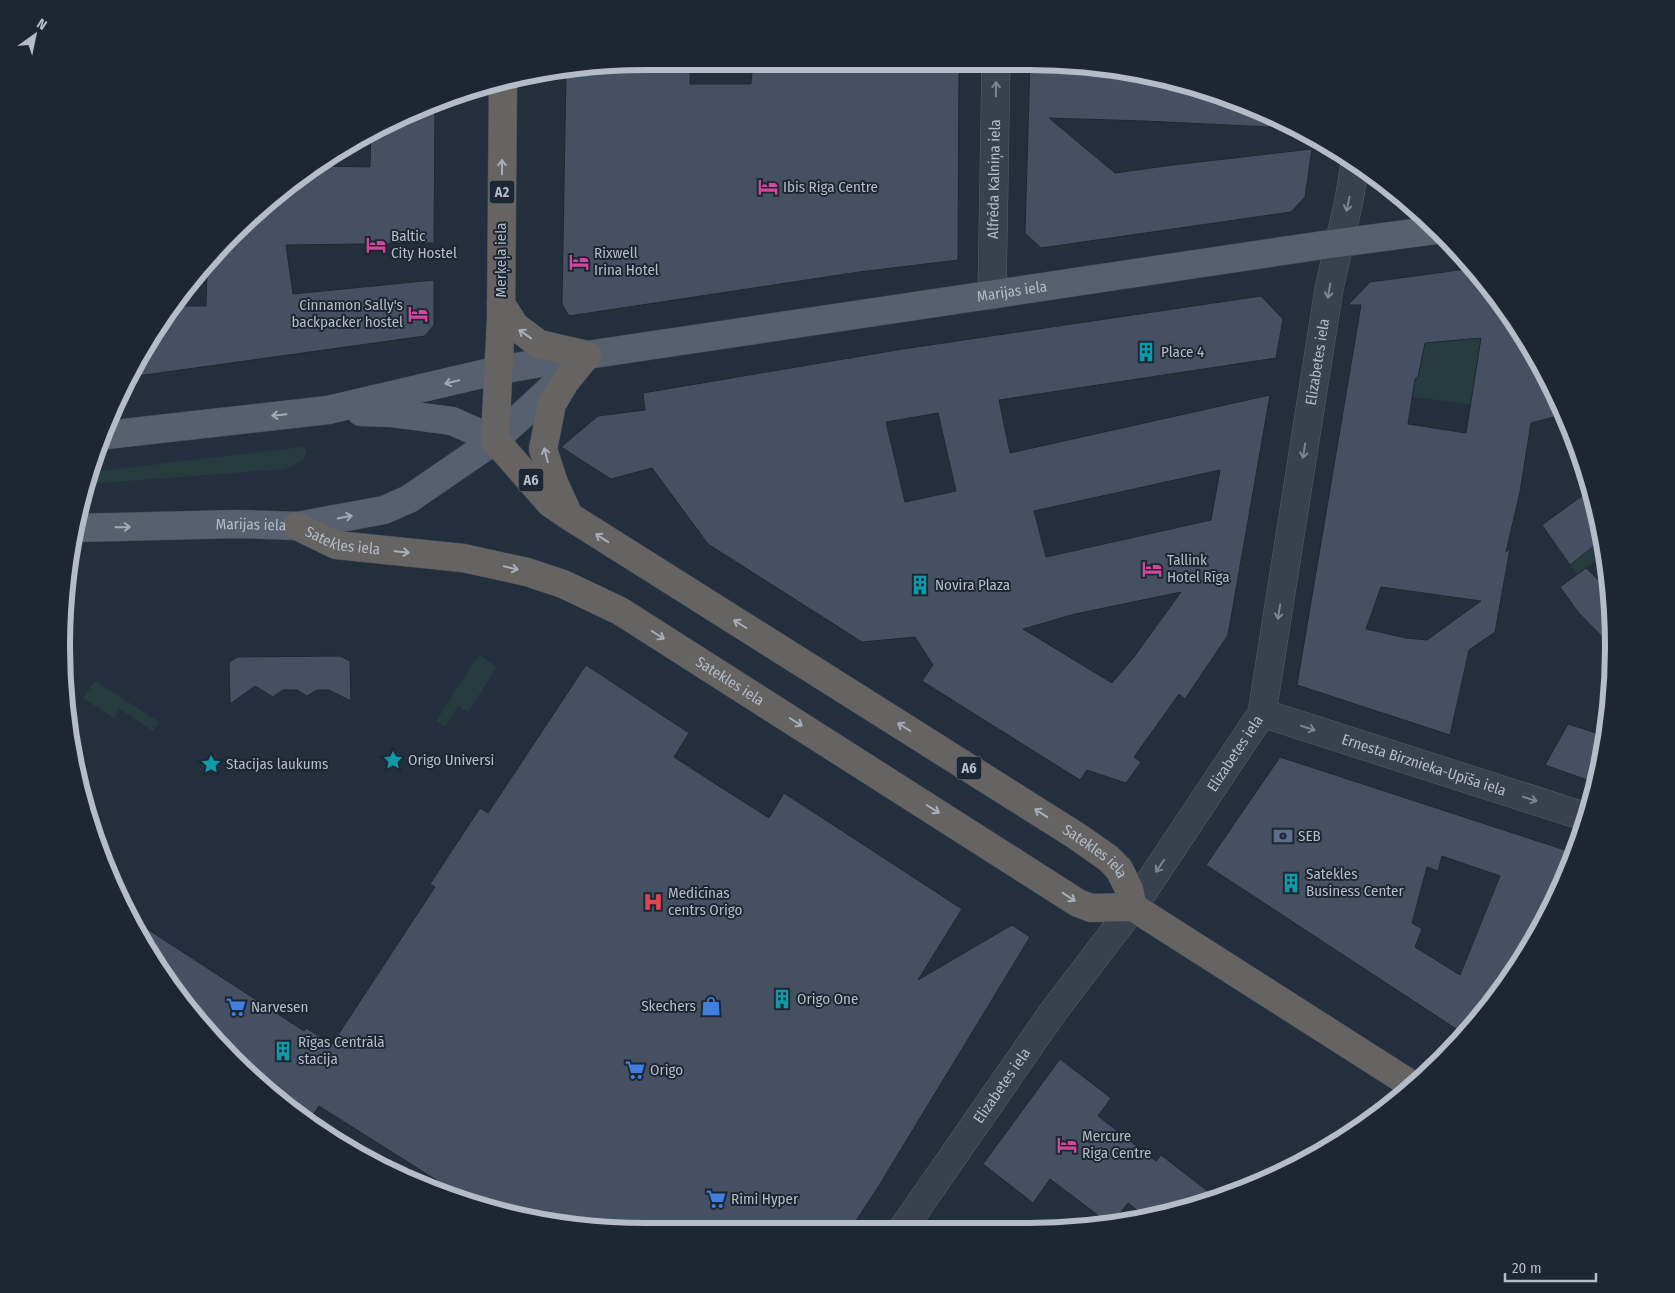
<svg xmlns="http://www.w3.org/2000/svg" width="1675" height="1293" viewBox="0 0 1675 1293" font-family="'Fira Sans Condensed',sans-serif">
<rect width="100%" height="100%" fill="#242f3e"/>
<!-- green -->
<g fill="#263c3f">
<path d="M 1488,332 L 1471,404 L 1412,397 L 1414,380 L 1418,377 L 1420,368 L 1417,365 L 1421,341 C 1430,340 1437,342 1446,341 L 1450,337 Z"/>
<polygon points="302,447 307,450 303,460 285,469 86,484 91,472"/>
<polygon points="1603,539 1605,555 1577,574 1570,565"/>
<polygon points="479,655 497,667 468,712 458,706 445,727 436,721"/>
<polygon points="95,681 159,722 153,731 120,709 114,718 83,698"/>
</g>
<!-- building -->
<g fill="#455162" stroke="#1f2835" fill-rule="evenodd">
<polygon points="646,61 690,61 690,84 751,84 753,62 959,62 958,260 859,272 569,316 562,304 566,72"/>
<polygon points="1030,62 1066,62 1180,81 1291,124 1290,128 1145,121 1049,118 1115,173 1173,165 1312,149 1305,197 1291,212 1041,248 1025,233"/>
<polygon points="435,106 434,243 286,245 293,294 434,280 434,325 425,336 130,377 140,354 176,306 206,306 207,266 232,233 319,166 370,167 371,133"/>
<path d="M 1474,268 L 1515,322 L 1565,414 L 1531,423 L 1520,492 L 1506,552 L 1510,549 L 1495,632 L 1469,650 L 1450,735 L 1297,685 L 1361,305 L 1348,305 L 1370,282 ZM 1481,338 L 1466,433 L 1408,424 L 1415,379 L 1418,377 L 1425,343 ZM 1381,587 L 1481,601 L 1427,640 L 1406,638 L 1366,629 Z"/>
<path d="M 1261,296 L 1283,319 L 1276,358 L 999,400 L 1010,453 L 1270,395 L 1228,635 L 1185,699 L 1179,694 L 1134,757 L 1141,762 L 1126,783 L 1087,770 L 1080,780 L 922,681 L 933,665 L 915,637 L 862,642 L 708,544 L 652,468 L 611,479 L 561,447 L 598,416 L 645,410 L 643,393 L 903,349 ZM 938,413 L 956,491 L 905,502 L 886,422 ZM 1220,470 L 1211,520 L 1046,557 L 1034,511 ZM 1181,592 L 1134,657 L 1112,683 L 1023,629 L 1075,614 Z"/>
<polygon points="1590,490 1603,539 1570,565 1542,525"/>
<polygon points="1586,568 1608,589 1614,649 1578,612 1560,587"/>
<polygon points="340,656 350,661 351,701 329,690 317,690 307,696 297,690 283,690 273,697 255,686 230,704 229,662 238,657"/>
<polygon points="586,665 689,733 674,757 714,783 769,818 784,793 962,909 918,980 1012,925 1030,937 880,1184 852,1227 570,1227 468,1200 319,1106 308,1123 233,1061 160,971 135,921 304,1031 306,1028 332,1044 435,887 430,884 480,808 488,813"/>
<polygon points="1568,724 1605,736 1602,761 1596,783 1545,765"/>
<path d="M 1280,757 L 1574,853 L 1569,871 L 1515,972 L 1464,1034 L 1206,865 ZM 1442,856 L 1500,876 L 1460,975 L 1415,947 L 1422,929 L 1412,923 L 1427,867 L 1438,871 Z"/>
<polygon points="1060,1059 1111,1098 1098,1116 1156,1161 1161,1155 1219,1200 1146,1217 1128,1203 1111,1225 1050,1179 1033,1203 983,1164"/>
</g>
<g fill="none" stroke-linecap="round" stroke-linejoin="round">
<defs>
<g id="minor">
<path id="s1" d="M 992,295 L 996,62"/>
<path id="s2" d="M 1262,713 L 1586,817"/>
<path id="s3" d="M 904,1227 L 1053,1012 L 1133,907 L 1262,713 L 1329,289 L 1349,200 L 1355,164"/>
</g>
<g id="primary">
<polyline points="361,412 392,413 452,421 495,440"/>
<path id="s4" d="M 106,435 L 328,410 L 499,370 L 587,355 L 1323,245 L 1436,230"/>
<path id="s5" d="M 75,528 L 238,524 L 297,526 L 384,510 L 409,499 L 495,440 L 568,373"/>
</g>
<g id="trunk">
<path id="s6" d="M 503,80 L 501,319 L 495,440 L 550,503 L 569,516 L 1075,835 L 1108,858 L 1119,869 L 1129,889 L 1133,907"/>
<polyline points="501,304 515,326 539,344 587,355 565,382 552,404 543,449 554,483 566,509"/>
<path id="s7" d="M 297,526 L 336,545 L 463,558 L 527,572 L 563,584 L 620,611 L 1078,903 L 1091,908 L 1133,907 L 1412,1085"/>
</g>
</defs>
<!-- minor casing -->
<use href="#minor" stroke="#565f6c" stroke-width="29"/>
<!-- primary casing -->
<use href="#primary" stroke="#414a57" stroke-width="29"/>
<!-- trunk casing -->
<use href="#trunk" stroke="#434c59" stroke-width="29"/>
<!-- minor -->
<use href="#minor" stroke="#38414e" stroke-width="28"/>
<!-- primary -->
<use href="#primary" stroke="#56606e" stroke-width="28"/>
<!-- trunk -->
<use href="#trunk" stroke="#656462" stroke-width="28"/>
</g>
<!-- one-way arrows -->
<defs><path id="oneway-shaft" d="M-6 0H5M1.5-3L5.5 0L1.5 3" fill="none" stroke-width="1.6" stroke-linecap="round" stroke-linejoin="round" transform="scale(1.25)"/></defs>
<g stroke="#7c8592">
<use href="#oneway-shaft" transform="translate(996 89) rotate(-89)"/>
<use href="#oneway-shaft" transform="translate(1348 204) rotate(102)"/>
<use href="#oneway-shaft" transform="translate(1329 291) rotate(100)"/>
<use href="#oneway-shaft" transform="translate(1304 451) rotate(99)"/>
<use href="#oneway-shaft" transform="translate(1279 612) rotate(99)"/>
<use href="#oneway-shaft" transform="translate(1308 728) rotate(18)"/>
<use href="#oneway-shaft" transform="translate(1530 799) rotate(18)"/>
<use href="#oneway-shaft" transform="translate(1160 866) rotate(124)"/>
</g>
<g stroke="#a8afba">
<use href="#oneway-shaft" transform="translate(502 167) rotate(-90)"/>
<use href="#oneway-shaft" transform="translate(525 334) rotate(-144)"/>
<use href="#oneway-shaft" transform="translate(546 455) rotate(-104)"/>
<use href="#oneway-shaft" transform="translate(602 538) rotate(-147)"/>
<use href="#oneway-shaft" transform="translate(402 552) rotate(6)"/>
<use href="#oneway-shaft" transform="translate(511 568) rotate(14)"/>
<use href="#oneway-shaft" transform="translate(740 624) rotate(-148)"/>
<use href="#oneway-shaft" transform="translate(658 635) rotate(32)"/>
<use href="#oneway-shaft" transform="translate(796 722) rotate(32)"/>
<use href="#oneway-shaft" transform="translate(904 727) rotate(-148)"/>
<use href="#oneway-shaft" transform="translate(933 809) rotate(32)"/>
<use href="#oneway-shaft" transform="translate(1041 813) rotate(-147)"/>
<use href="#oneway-shaft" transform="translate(1069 897) rotate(34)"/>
</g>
<g stroke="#a1aab7">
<use href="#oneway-shaft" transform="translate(452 382) rotate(166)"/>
<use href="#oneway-shaft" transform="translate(279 415) rotate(174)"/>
<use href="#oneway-shaft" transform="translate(345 517) rotate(-11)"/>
<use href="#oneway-shaft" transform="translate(123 527) rotate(-1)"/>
</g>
<!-- icons -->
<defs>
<symbol id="hotel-bare" viewBox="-9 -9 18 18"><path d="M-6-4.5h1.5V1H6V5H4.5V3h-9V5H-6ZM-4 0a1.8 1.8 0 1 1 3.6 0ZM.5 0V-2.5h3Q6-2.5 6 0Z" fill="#d1479c" stroke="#1d2633" stroke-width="2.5" paint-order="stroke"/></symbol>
<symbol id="building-bare" viewBox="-9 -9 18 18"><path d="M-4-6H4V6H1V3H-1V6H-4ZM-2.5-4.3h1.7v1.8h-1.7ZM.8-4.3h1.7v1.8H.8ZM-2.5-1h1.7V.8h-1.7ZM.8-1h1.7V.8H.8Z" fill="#0f9aa8" stroke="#1d2633" stroke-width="2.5" paint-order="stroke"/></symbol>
<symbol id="sight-bare" viewBox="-9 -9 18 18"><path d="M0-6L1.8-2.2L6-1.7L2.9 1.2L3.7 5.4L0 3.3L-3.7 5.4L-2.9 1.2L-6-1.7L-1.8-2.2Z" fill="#0f9aa8" stroke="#1d2633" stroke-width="2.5" paint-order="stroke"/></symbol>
<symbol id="bank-bare" viewBox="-9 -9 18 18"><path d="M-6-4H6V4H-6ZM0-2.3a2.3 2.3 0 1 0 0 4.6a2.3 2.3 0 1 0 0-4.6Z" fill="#5c6f8a" stroke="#1d2633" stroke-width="2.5" paint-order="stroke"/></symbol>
<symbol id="hospital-bare" viewBox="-9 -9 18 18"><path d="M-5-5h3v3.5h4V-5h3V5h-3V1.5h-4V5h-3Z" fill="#e0444e" stroke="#1d2633" stroke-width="2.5" paint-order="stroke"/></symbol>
<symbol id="shop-bare" viewBox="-9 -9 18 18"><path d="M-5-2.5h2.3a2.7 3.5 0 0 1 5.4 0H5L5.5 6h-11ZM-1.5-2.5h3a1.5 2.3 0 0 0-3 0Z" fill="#3f7fe0" stroke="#1d2633" stroke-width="2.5" paint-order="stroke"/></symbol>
<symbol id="supermarket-bare" viewBox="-9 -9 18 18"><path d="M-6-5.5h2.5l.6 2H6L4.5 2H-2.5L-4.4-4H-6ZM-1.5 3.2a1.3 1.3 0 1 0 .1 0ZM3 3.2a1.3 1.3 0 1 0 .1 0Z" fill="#3f7fe0" stroke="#1d2633" stroke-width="2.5" paint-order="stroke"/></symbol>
</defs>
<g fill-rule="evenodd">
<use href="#hotel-bare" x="754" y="173" width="28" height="28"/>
<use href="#hotel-bare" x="362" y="231" width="28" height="28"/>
<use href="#hotel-bare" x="565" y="248" width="28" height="28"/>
<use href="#hotel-bare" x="404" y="300" width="28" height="28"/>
<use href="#building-bare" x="1132" y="338" width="28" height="28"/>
<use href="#hotel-bare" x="1138" y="555" width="28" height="28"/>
<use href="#building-bare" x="906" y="571" width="28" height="28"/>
<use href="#sight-bare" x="379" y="746" width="28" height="28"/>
<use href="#sight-bare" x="197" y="750" width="28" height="28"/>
<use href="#bank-bare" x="1269" y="822" width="28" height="28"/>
<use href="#building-bare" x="1277" y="869" width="28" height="28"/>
<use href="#hospital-bare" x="639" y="888" width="28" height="28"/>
<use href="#building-bare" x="768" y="985" width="28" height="28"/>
<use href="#shop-bare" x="697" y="992" width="28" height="28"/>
<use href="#supermarket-bare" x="222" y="993" width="28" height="28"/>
<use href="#building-bare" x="269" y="1037" width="28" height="28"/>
<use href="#supermarket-bare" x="621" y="1056" width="28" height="28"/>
<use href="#hotel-bare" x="1053" y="1131" width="28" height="28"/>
<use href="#supermarket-bare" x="702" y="1185" width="28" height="28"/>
</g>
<g text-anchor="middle" stroke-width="4" stroke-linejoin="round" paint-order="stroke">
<!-- shield labels -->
<g fill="#1d2633" stroke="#878f9c" stroke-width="1">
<rect x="489.5" y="180.5" width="25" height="23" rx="4"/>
<rect x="518.5" y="468.5" width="25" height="23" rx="4"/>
<rect x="956.5" y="756.5" width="25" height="23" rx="4"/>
</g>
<g font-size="14" font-weight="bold" fill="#b4bcc9">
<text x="502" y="197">A2</text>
<text x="531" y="485">A6</text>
<text x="969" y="773">A6</text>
</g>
<!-- street labels -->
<g font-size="15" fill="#b4bcc9" stroke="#1d2633">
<text dy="5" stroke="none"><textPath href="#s1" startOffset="116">Alfrēda Kalniņa iela</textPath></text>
<text transform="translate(501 260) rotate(-90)" y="5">Merķeļa iela</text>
<text dy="5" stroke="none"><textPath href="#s4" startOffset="918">Marijas iela</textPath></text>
<text dy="5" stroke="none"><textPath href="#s3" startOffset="982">Elizabetes iela</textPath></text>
<text dy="5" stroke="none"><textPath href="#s5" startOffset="176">Marijas iela</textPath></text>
<text dy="5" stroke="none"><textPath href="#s7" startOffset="49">Satekles iela</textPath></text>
<text dy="5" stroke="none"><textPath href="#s7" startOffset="468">Satekles iela</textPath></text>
<text dy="5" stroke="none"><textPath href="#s3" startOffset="578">Elizabetes iela</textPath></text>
<text dy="5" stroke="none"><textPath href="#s2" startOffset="170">Ernesta Birznieka-Upīša iela</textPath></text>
<text dy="5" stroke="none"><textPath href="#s6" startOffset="1091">Satekles iela</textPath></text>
<text dy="5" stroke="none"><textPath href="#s3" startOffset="172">Elizabetes iela</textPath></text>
</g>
<!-- poi labels -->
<g font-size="15" fill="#b4bcc9" stroke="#1d2633" text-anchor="start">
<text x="783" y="192">Ibis Riga Centre</text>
<text x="391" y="241">Baltic<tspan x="391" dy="17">City Hostel</tspan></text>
<text x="594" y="258">Rixwell<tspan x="594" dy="17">Irina Hotel</tspan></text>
<text x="403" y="310" text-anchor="end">Cinnamon Sally's<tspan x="403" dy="17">backpacker hostel</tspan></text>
<text x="1161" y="357">Place 4</text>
<text x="1167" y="565">Tallink<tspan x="1167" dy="17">Hotel Rīga</tspan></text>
<text x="935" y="590">Novira Plaza</text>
<text x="408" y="765">Origo Universi</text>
<text x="226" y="769">Stacijas laukums</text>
<text x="1298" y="841">SEB</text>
<text x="1306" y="879">Satekles<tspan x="1306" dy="17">Business Center</tspan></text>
<text x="668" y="898">Medicīnas<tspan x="668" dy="17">centrs Origo</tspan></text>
<text x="797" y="1004">Origo One</text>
<text x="696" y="1011" text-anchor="end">Skechers</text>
<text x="251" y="1012">Narvesen</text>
<text x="298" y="1047">Rīgas Centrālā<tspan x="298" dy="17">stacija</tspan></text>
<text x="650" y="1075">Origo</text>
<text x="1082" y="1141">Mercure<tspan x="1082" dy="17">Riga Centre</tspan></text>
<text x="731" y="1204">Rimi Hyper</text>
</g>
</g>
<!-- crop -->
<path d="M0 0H1675V1293H0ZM646 70H1029A576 576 0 0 1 1605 646V647A576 576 0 0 1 1029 1223H646A576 576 0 0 1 70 647V646A576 576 0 0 1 646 70Z" fill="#1d2633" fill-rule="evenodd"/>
<path fill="none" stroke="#b4bcc9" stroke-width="6" d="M646 70H1029A576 576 0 0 1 1605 646V647A576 576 0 0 1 1029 1223H646A576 576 0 0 1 70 647V646A576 576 0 0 1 646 70Z"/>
<!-- north arrow -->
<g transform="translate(35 35) rotate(33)" stroke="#1d2633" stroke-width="4" paint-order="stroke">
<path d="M0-4L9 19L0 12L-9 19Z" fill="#b4bcc9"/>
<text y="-8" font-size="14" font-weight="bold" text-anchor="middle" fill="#b4bcc9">N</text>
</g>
<!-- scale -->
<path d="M1505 1273v8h91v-8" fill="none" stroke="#b4bcc9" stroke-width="2.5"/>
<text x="1512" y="1273" font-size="15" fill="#b4bcc9" stroke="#1d2633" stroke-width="4" paint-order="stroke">20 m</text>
</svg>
